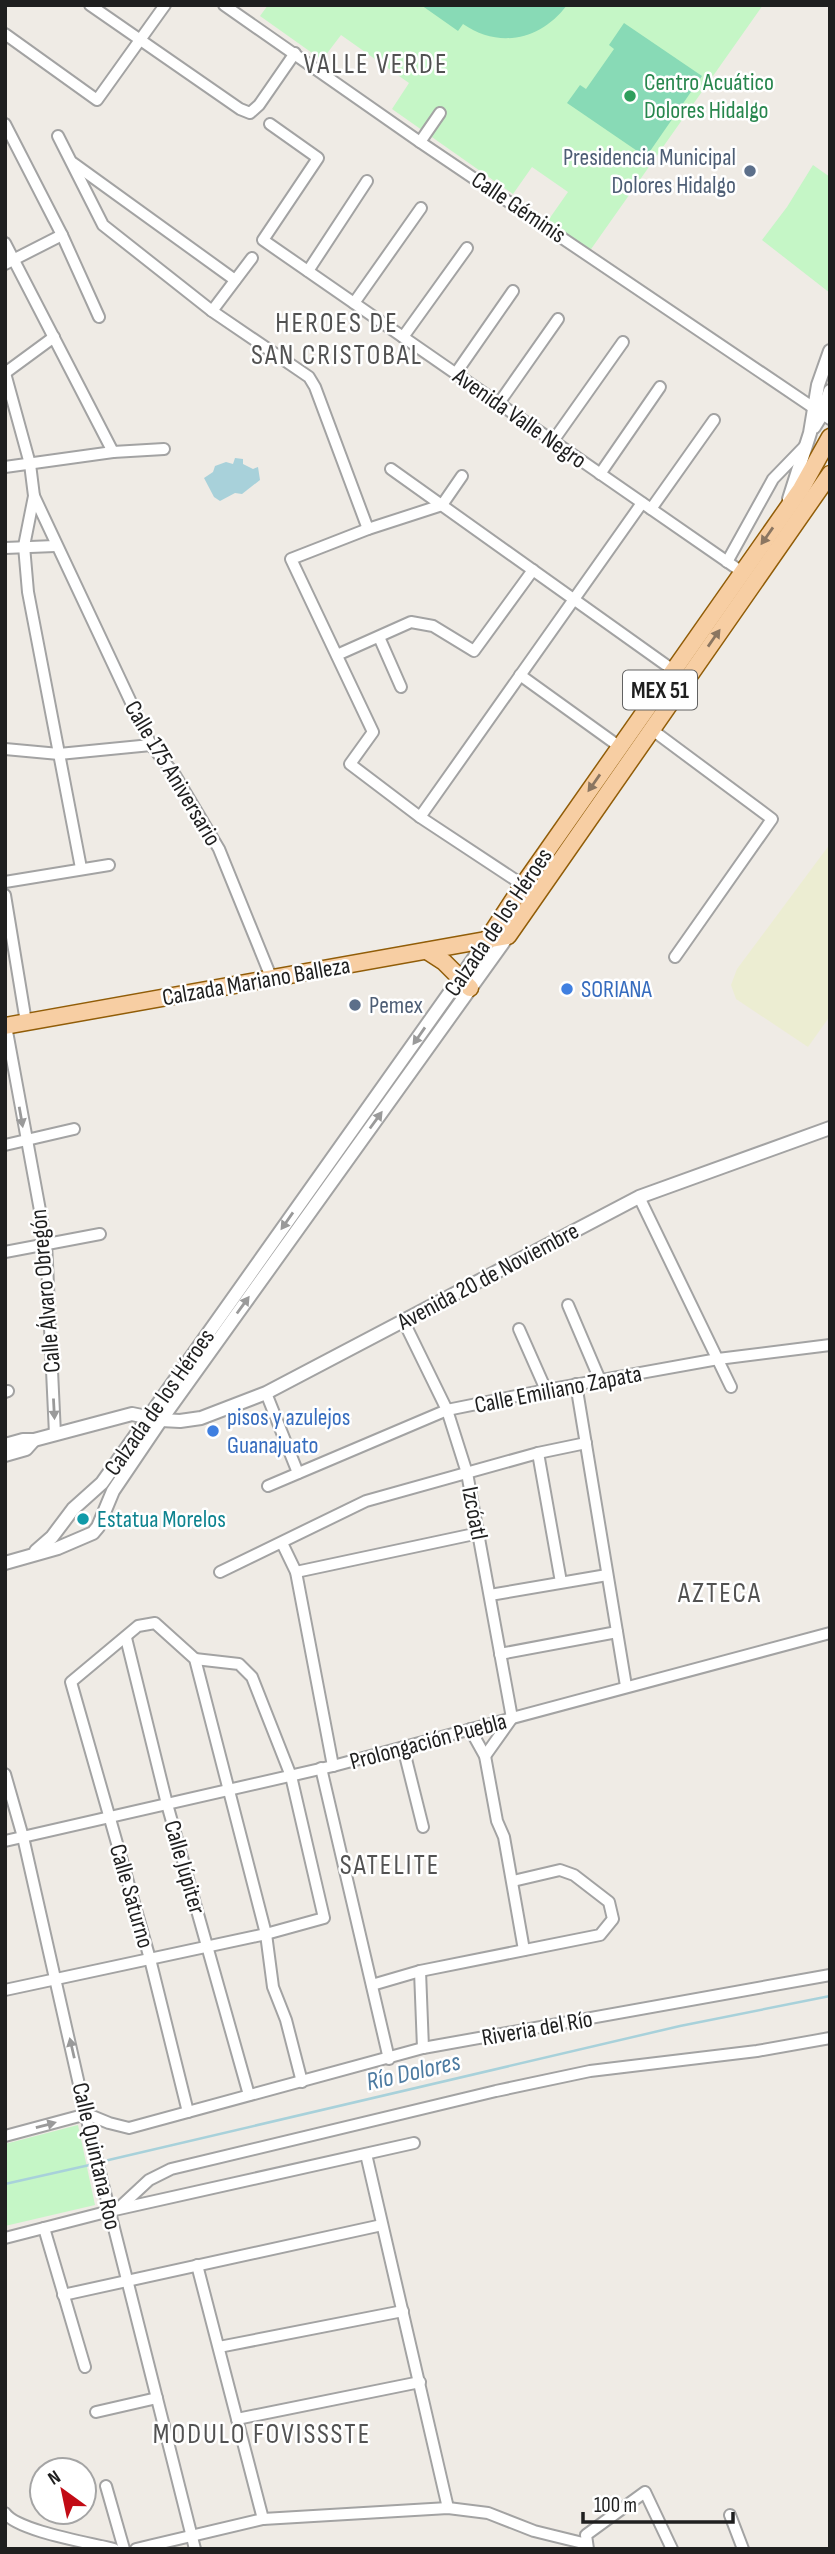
<svg xmlns="http://www.w3.org/2000/svg" width="835" height="2554" viewBox="0 0 835 2554" font-family="'Sofia Sans Condensed',sans-serif">
<rect width="100%" height="100%" fill="#efebe5"/>
<!-- farmland -->
<polygon fill="#ecedd2" points="830,844 830,1016 808,1047 736,999 731,985 737,969"/>
<!-- park -->
<g fill="#c5f6c6">
<polygon points="268,5 763,5 589,252 547,222 568,192 532,167 513,194 392,109 409,83 341,35 322,60 260,16"/>
<polygon points="813,165 830,177 830,293 762,240 787,207"/>
<polygon points="78,2125 95,2205 5,2226 5,2144"/>
</g>
<!-- pitch -->
<g fill="#88dab6">
<path d="M 421,5 L 567,5 C 541,40 499,49 463,24 L 458,31 Z"/>
<polygon points="624,23 702,76 646,157 567,103 580,85 586,89 614,49 609,45"/>
</g>
<!-- water -->
<polygon fill="#a8d1da" points="235,458 243,459 243,464 253,469 258,467 260,480 242,494 235,493 220,501 214,497 204,478 213,472 215,466 226,462 233,464"/>
<g fill="none" stroke-linecap="round" stroke-linejoin="round">
<!-- stream -->
<g stroke="#a8d1da" stroke-width="2.5">
<polyline points="100,2162 680,2026 830,1996"/>
<polyline points="5,2184 94,2164"/>
</g>
<defs>
<g id="minor">
<polyline points="90,5 240,109 250,113 259,105 295,53"/>
<polyline points="224,5 420,142 830,419"/>
<polyline points="5,34 97,100 165,5"/>
<polyline points="5,124 62,235 99,317"/>
<polyline points="270,124 318,158 263,240 742,572"/>
<polyline points="58,136 103,225 212,311 309,377 315,387 368,529"/>
<polyline points="420,142 440,113"/>
<polyline points="73,163 235,280"/>
<polyline points="5,243 113,452"/>
<polyline points="5,264 62,235"/>
<polyline points="308,271 367,181"/>
<polyline points="354,303 421,208"/>
<polyline points="212,311 252,258"/>
<polyline points="403,337 467,248"/>
<polyline points="5,373 30,464 34,496 24,546 28,592 81,868"/>
<polyline points="5,373 54,337"/>
<polyline points="456,373 513,291"/>
<polyline points="499,403 558,319"/>
<polyline points="553,441 623,342"/>
<polyline points="5,467 113,452 164,449"/>
<polyline points="391,469 673,670"/>
<polyline points="600,474 660,387"/>
<polyline points="462,476 442,505 368,529 291,559 373,732 350,764 420,817 523,885"/>
<polyline points="34,496 151,745 175,775 219,849 271,977"/>
<polyline points="651,509 714,420"/>
<polyline points="5,548 55,546"/>
<polyline points="727,562 773,479 805,446"/>
<polyline points="379,637 401,687"/>
<polyline points="337,655 411,622 433,626 474,651 533,570"/>
<polyline points="520,675 620,747"/>
<polyline points="651,729 772,819 675,957"/>
<polyline points="5,749 59,754 151,745"/>
<polyline points="420,817 642,503"/>
<polyline points="5,882 109,865"/>
<polyline points="5,895 26,1022"/>
<polyline points="6,1026 46,1243 55,1434"/>
<polyline points="5,1145 74,1129"/>
<polyline points="639,1197 731,1387"/>
<polyline points="5,1252 100,1234"/>
<polyline points="568,1305 600,1380"/>
<polyline points="403,1320 447,1410 467,1473 512,1718 485,1756"/>
<polyline points="519,1329 546,1390"/>
<polyline points="576,1384 626,1686"/>
<polyline points="5,1392 8,1391"/>
<polyline points="266,1393 298,1473"/>
<polyline points="538,1453 561,1582"/>
<polyline points="268,1486 447,1410 546,1390 718,1359 830,1345"/>
<polyline points="282,1543 296,1572 333,1766"/>
<polyline points="220,1572 366,1501 538,1453 586,1443"/>
<polyline points="296,1572 479,1533"/>
<polyline points="490,1595 607,1575"/>
<polyline points="126,1638 167,1804 249,2095"/>
<polyline points="500,1654 617,1632"/>
<polyline points="470,1729 485,1756 497,1821 504,1837 524,1950"/>
<polyline points="403,1747 423,1827"/>
<polyline points="321,1768 389,2059"/>
<polyline points="5,1774 23,1837 90,2133 195,2549"/>
<polyline points="5,1841 333,1766 830,1633"/>
<polyline points="420,1971 423,2048"/>
<polyline points="372,1985 420,1971 600,1935 613,1919 609,1902 574,1875 560,1870 513,1881"/>
<polyline points="5,1990 266,1934 324,1918 291,1776 252,1677 239,1664 195,1659"/>
<polyline points="188,2112 150,1959 71,1682 138,1626 155,1623 195,1659 266,1934 273,1987 286,2020 302,2082"/>
<polyline points="5,2136 87,2114 109,2123 129,2128 423,2048 830,1975"/>
<polyline points="366,2154 448,2508"/>
<polyline points="110,2211 121,2206 149,2180 171,2169 496,2091 590,2071 757,2051 830,2038"/>
<polyline points="44,2228 85,2367"/>
<polyline points="5,2238 110,2211 414,2143"/>
<polyline points="197,2265 263,2519"/>
<polyline points="63,2295 382,2225"/>
<polyline points="219,2347 403,2311"/>
<polyline points="96,2412 157,2398"/>
<polyline points="237,2419 420,2382"/>
<polyline points="106,2486 124,2549"/>
<path d="M 5,2513 C 17,2531 91,2543 114,2549"/>
<polyline points="730,2515 743,2549"/>
<polyline points="136,2549 263,2519 448,2508 488,2513 534,2531 587,2544"/>
<polyline points="588,2549 586,2535 645,2492 672,2549"/>
</g>
<g id="tertiary">
<polyline points="814,427 822,414 830,391"/>
<polyline points="789,499 810,433 818,385 830,351"/>
<polyline points="5,1445 23,1440 34,1440 132,1414 161,1420 180,1421 201,1418 266,1393 639,1197 830,1128"/>
<polyline points="5,1455 26,1449 34,1440"/>
<polyline points="36,1551 52,1537 73,1509 102,1483 487,940"/>
<polyline points="5,1563 58,1548 93,1533 98,1527 113,1491 161,1420 508,936"/>
</g>
<g id="primary">
<polyline points="487,940 523,885 801,489 830,437"/>
<polyline points="427,951 444,962 470,988"/>
<polyline points="5,1026 508,936 830,474"/>
</g>
</defs>
<!-- minor casing -->
<use href="#minor" stroke="#a3a3a3" stroke-width="14"/>
<!-- tertiary casing -->
<use href="#tertiary" stroke="#a3a3a3" stroke-width="16"/>
<!-- primary casing -->
<use href="#primary" stroke="#915d08" stroke-width="19"/>
<!-- minor -->
<use href="#minor" stroke="#fff" stroke-width="10"/>
<!-- tertiary -->
<use href="#tertiary" stroke="#fff" stroke-width="12"/>
<!-- primary -->
<use href="#primary" stroke="#f7cea3" stroke-width="16"/>
</g>
<!-- one-way arrows -->
<defs><path id="oneway-solid" d="M-6-.8H1V-3.2L6.5 0L1 3.2V.8H-6Z" transform="scale(1.75)"/></defs>
<g fill="#8b7661">
<use href="#oneway-solid" transform="translate(767 536) rotate(125)"/>
<use href="#oneway-solid" transform="translate(714 638) rotate(-55)"/>
<use href="#oneway-solid" transform="translate(594 783) rotate(125)"/>
</g>
<g fill="#9a9a9a">
<use href="#oneway-solid" transform="translate(419 1036) rotate(125)"/>
<use href="#oneway-solid" transform="translate(21 1117) rotate(80)"/>
<use href="#oneway-solid" transform="translate(376 1120) rotate(-54)"/>
<use href="#oneway-solid" transform="translate(287 1221) rotate(125)"/>
<use href="#oneway-solid" transform="translate(243 1305) rotate(-54)"/>
<use href="#oneway-solid" transform="translate(54 1409) rotate(87)"/>
<use href="#oneway-solid" transform="translate(72 2048) rotate(-103)"/>
<use href="#oneway-solid" transform="translate(46 2125) rotate(-15)"/>
</g>
<!-- markers -->
<circle fill="#2e9e5b" stroke="#fff" stroke-width="2.5" cx="630" cy="96" r="7"/>
<g fill="#5c6f8a" stroke="#fff" stroke-width="2.5">
<circle cx="750" cy="171" r="7"/>
<circle cx="355" cy="1005" r="7"/>
</g>
<g fill="#3f7fe0" stroke="#fff" stroke-width="2.5">
<circle cx="567" cy="989" r="7"/>
<circle cx="213" cy="1431" r="7"/>
</g>
<circle fill="#0f9aa8" stroke="#fff" stroke-width="2.5" cx="83" cy="1519" r="7"/>
<g text-anchor="middle" stroke-width="5" stroke-linejoin="round" paint-order="stroke">
<!-- shield labels -->
<rect fill="#fff" stroke="#626262" stroke-width="2" x="623" y="670.5" width="74" height="39" rx="5"/>
<g font-size="23" font-weight="bold" fill="#1f1f1f">
<text x="660" y="698">MEX 51</text>
</g>
<!-- leisure labels -->
<g font-size="24" fill="#27864d" stroke="#fff" text-anchor="start">
<text x="644" y="90">Centro Acuático<tspan x="644" dy="28">Dolores Hidalgo</tspan></text>
</g>
<!-- service labels -->
<g font-size="24" fill="#4e5e75" stroke="#fff" text-anchor="end">
<text x="736" y="165">Presidencia Municipal<tspan x="736" dy="28">Dolores Hidalgo</tspan></text>
<text x="369" y="1013" text-anchor="start">Pemex</text>
</g>
<!-- street labels -->
<g font-size="24" fill="#1f1f1f" stroke="#fff">
<text transform="translate(519 207) rotate(34)" y="8">Calle Géminis</text>
<text transform="translate(520 418) rotate(35)" y="8">Avenida Valle Negro</text>
<text transform="translate(173 773) rotate(59)" y="8">Calle 175 Aniversario</text>
<text transform="translate(498 922) rotate(-56)" y="8">Calzada de los Héroes</text>
<text transform="translate(256 981) rotate(-10)" y="8">Calzada Mariano Balleza</text>
<text transform="translate(488 1276) rotate(-28)" y="8">Avenida 20 de Noviembre</text>
<text transform="translate(45 1291) rotate(-95)" y="8">Calle Álvaro Obregón</text>
<text transform="translate(558 1389) rotate(-11)" y="8">Calle Emiliano Zapata</text>
<text transform="translate(159 1402) rotate(-55)" y="8">Calzada de los Héroes</text>
<text transform="translate(475 1513) rotate(79)" y="8">Izcóatl</text>
<text transform="translate(428 1741) rotate(-15)" y="8">Prolongación Puebla</text>
<text transform="translate(185 1867) rotate(74)" y="8">Calle Júpiter</text>
<text transform="translate(132 1896) rotate(74)" y="8">Calle Saturno</text>
<text transform="translate(537 2028) rotate(-10)" y="8">Riveria del Río</text>
<text transform="translate(97 2156) rotate(77)" y="8">Calle Quintana Roo</text>
</g>
<!-- shop labels -->
<g font-size="24" fill="#366cbe" stroke="#fff" text-anchor="start">
<text x="581" y="997">SORIANA</text>
<text x="227" y="1425">pisos y azulejos<tspan x="227" dy="28">Guanajuato</tspan></text>
</g>
<!-- culture labels -->
<g font-size="24" fill="#0d838f" stroke="#fff" text-anchor="start">
<text x="97" y="1527">Estatua Morelos</text>
</g>
<!-- water labels -->
<g font-size="26" font-style="italic" fill="#4d7ba1" stroke="#fff">
<text transform="translate(413 2071) rotate(-13)" y="9">Río Dolores</text>
</g>
<!-- quarter labels -->
<g font-size="28" letter-spacing="2" fill="#525252" stroke="#fff">
<text x="376" y="73">VALLE VERDE</text>
<text x="337" y="332">HEROES DE<tspan x="337" dy="32">SAN CRISTOBAL</tspan></text>
<text x="720" y="1602">AZTECA</text>
<text x="390" y="1874">SATELITE</text>
<text x="262" y="2443">MODULO FOVISSSTE</text>
</g>
</g>
<!-- border -->
<rect width="835" height="2554" fill="none" stroke="#1f1f1f" stroke-width="14"/>
<!-- north arrow -->
<g transform="translate(63 2491) rotate(327)"><circle r="33" fill="#ffffff" stroke="#a5a5a5" stroke-width="2"/>
<path d="M0-5L12 26L0 18L-12 26Z" fill="#c20b15"/>
<text y="-10" font-size="19" font-weight="bold" text-anchor="middle" fill="#1f1f1f">N</text>
</g>
<!-- scale -->
<path d="M583 2512v10h150v-10" fill="none" stroke="#1f1f1f" stroke-width="3.5"/>
<text x="594" y="2512" font-size="21" fill="#1f1f1f" stroke="#ffffff" stroke-width="5" paint-order="stroke">100 m</text>
</svg>
